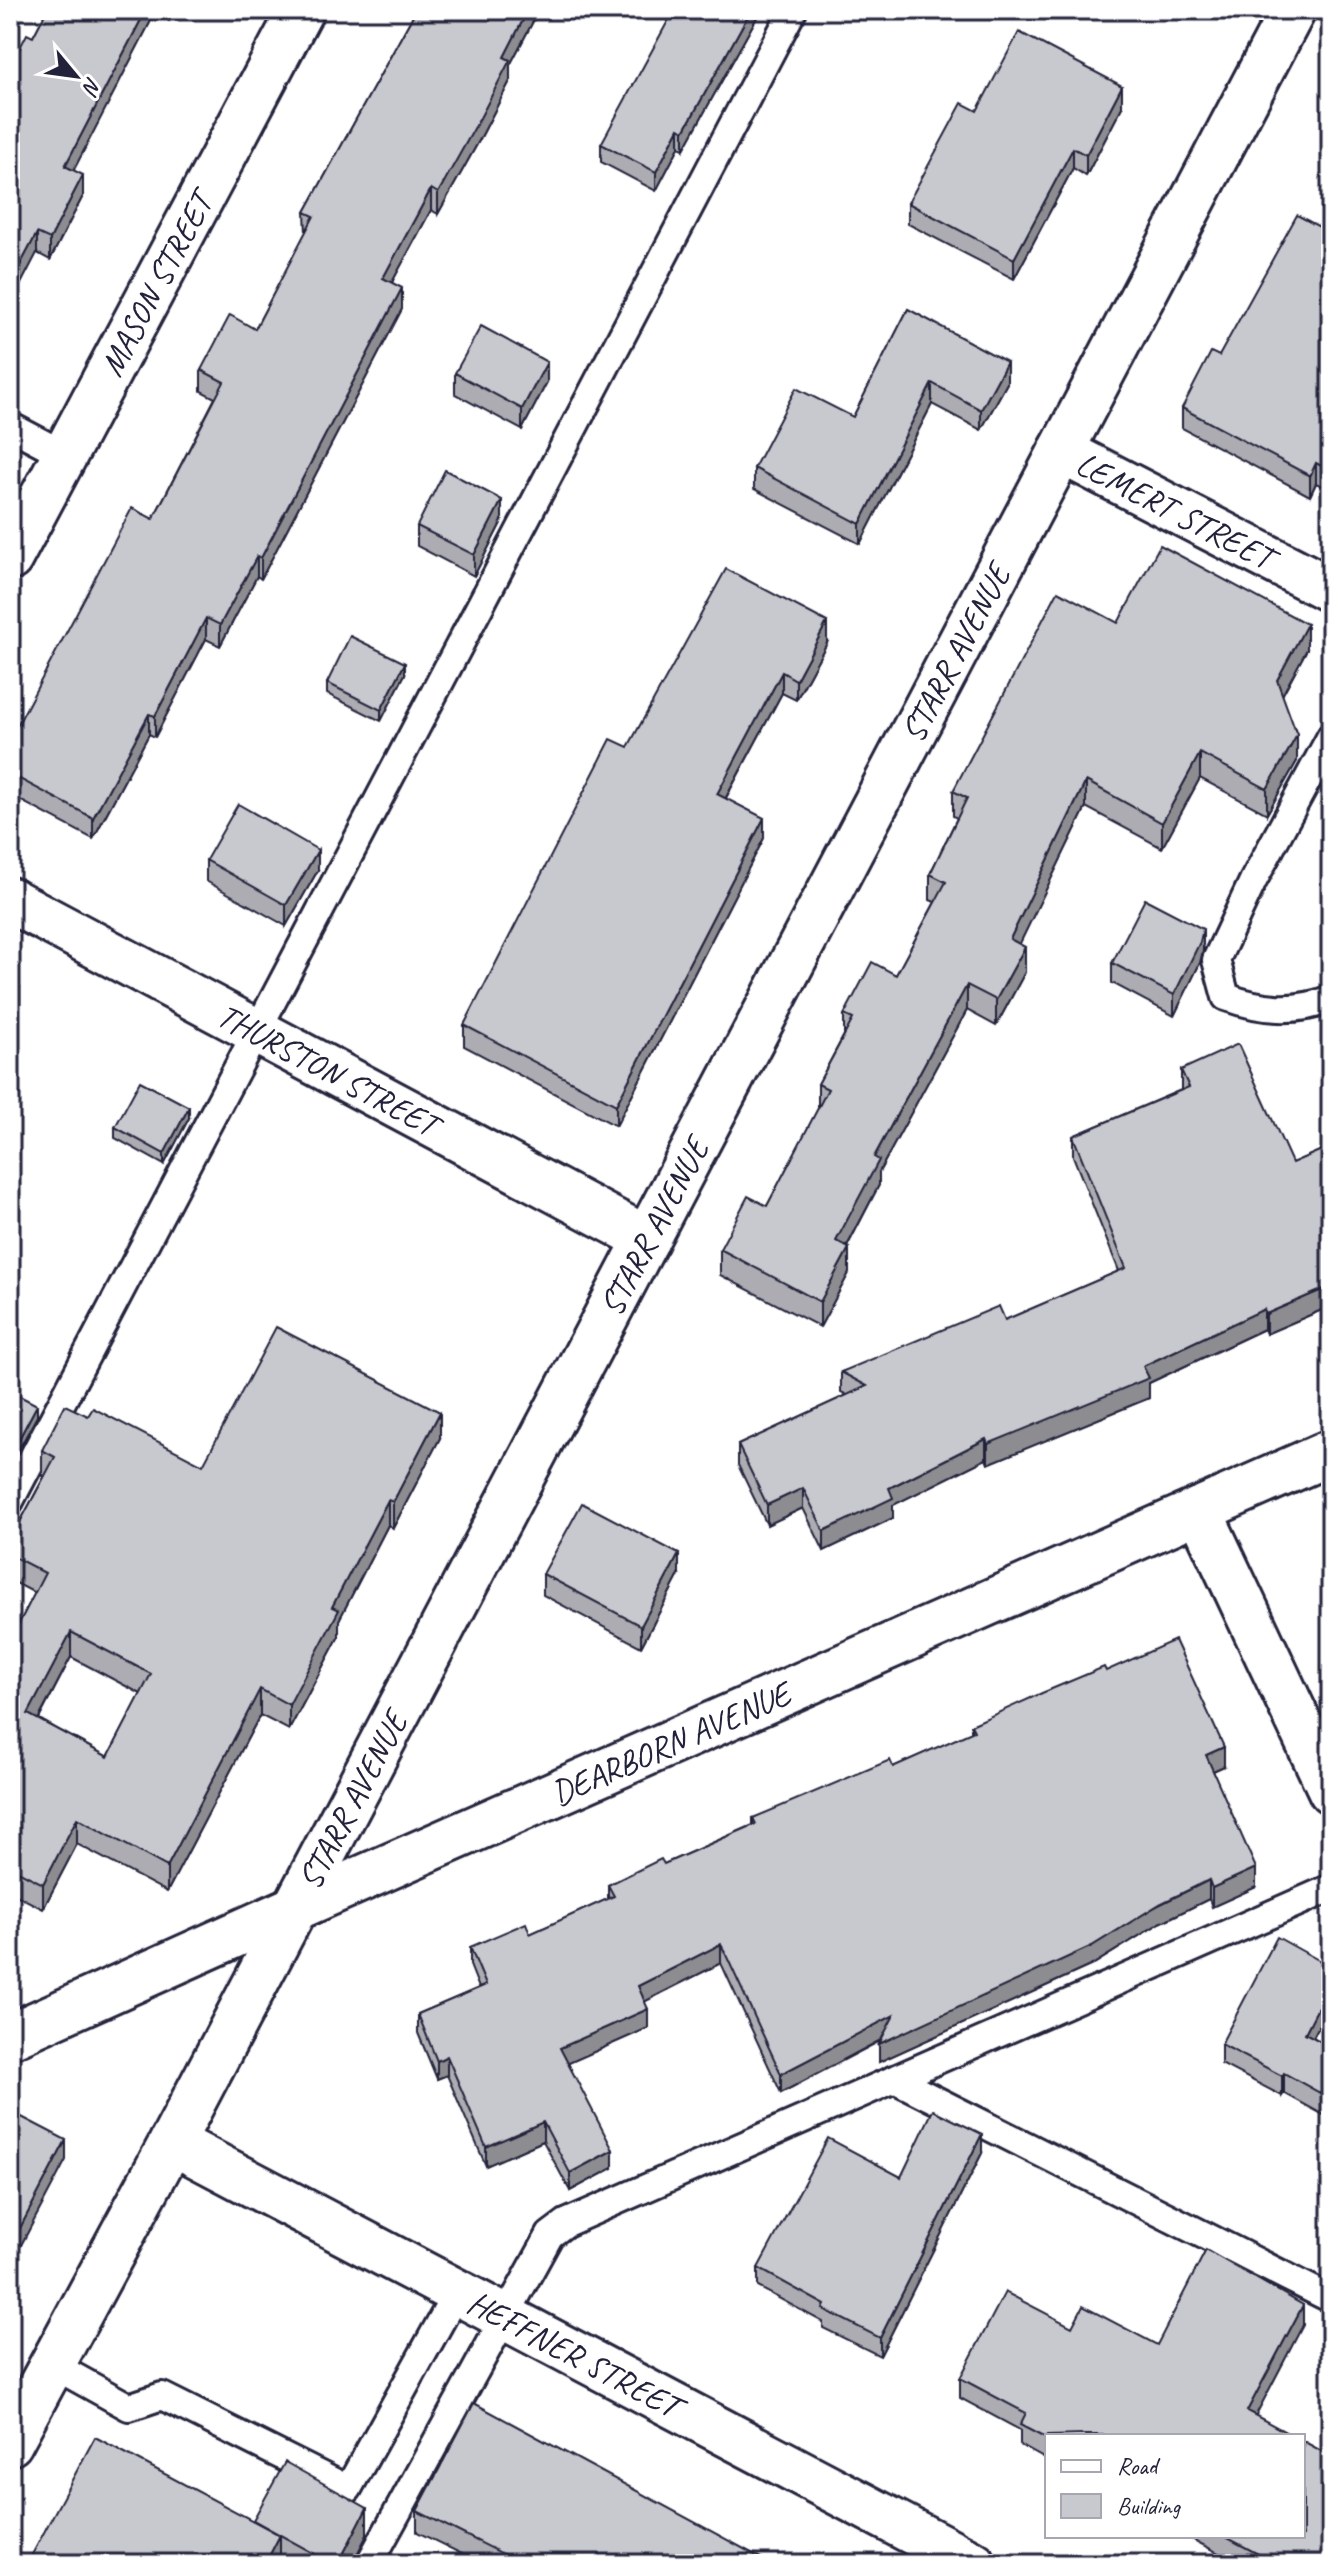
<svg xmlns="http://www.w3.org/2000/svg" width="1341" height="2574" viewBox="0 0 1341 2574" font-family="Caveat,sans-serif">
<rect width="100%" height="100%" fill="#fff"/>
<filter id="ink" filterUnits="userSpaceOnUse"><feTurbulence type="fractalNoise" baseFrequency=".0125" numOctaves="2"/><feDisplacementMap in="SourceGraphic" scale="16" xChannelSelector="R" yChannelSelector="G"/><feConvolveMatrix kernelMatrix="1 2 1 2 8 2 1 2 1" color-interpolation-filters="sRGB"/></filter>
<g filter="url(#ink)">
<g fill="none" stroke-linecap="round" stroke-linejoin="round">
<defs>
<g id="lane">
<polyline points="10,426 65,455"/>
<path d="M 1331,736 L 1253,881 L 1216,960 L 1226,997 C 1262,1010 1295,1013 1331,999"/>
<polyline points="10,1501 793,10"/>
<polyline points="894,2079 1331,2299"/>
<polyline points="53,2365 129,2407 162,2396 348,2489 457,2292"/>
<polyline points="369,2564 550,2235 566,2223 1331,1888"/>
</g>
<g id="street">
<path id="s1" d="M 1061,451 L 1331,590"/>
<path id="s2" d="M 10,558 L 301,10"/>
<path id="s3" d="M 10,900 L 647,1239"/>
<polyline points="1199,1510 1331,1791"/>
<path id="s4" d="M 295,1908 L 1331,1452"/>
</g>
<g id="secondary">
<polyline points="10,2036 295,1908"/>
<path id="s5" d="M 172,2142 L 974,2564"/>
<path id="s6" d="M 10,2443 L 172,2142 L 1293,10"/>
</g>
</defs>
<!-- lane casing -->
<use href="#lane" stroke="#22223b" stroke-width="32"/>
<!-- street casing -->
<use href="#street" stroke="#22223b" stroke-width="50"/>
<!-- secondary casing -->
<use href="#secondary" stroke="#22223b" stroke-width="50"/>
<!-- lane -->
<use href="#lane" stroke="#fff" stroke-width="26"/>
<!-- street -->
<use href="#street" stroke="#fff" stroke-width="44"/>
<!-- secondary -->
<use href="#secondary" stroke="#fff" stroke-width="44"/>
</g>
<!-- wall -->
<g fill="#acacb2" stroke="#22223b" stroke-width="2" fill-rule="evenodd">
<polygon points="47,10 175,10 169,21 155,13 73,170 83,196 50,260 37,253 33,37"/>
<polygon points="416,10 539,10 510,65 510,81 480,139 438,214 431,210 392,282 402,309 261,579 257,576 220,646 206,639 155,737 149,734 93,839 10,795 10,739 153,519 215,398 201,391 201,370 255,329 306,233 305,212"/>
<polygon points="761,10 684,149 679,147 656,191 601,162 601,144"/>
<polygon points="1122,107 1086,176 1073,168 1014,279 908,224 908,203 977,111"/>
<polygon points="1331,233 1331,490 1316,483 1310,496 1182,428 1182,408 1219,356"/>
<polygon points="908,309 1007,383 981,430 932,404 860,544 754,489 754,468 853,417"/>
<polygon points="455,373 547,382 522,430 455,394"/>
<polygon points="502,521 474,576 417,546 417,526"/>
<polygon points="1118,623 1307,649 1282,695 1297,761 1267,814 1200,778 1162,848 1086,807 1019,944 1025,972 996,1026 967,1010 879,1172 879,1185 847,1247 849,1273 820,1327 720,1275 720,1249 767,1206 818,1109 818,1084 844,1035 844,1015 896,975 935,902 930,900 930,874 957,818 953,816 953,791"/>
<polygon points="827,643 796,700 782,693 726,798 764,838 616,1126 464,1046 464,1025 628,747"/>
<polygon points="405,674 381,721 327,694 327,683"/>
<polygon points="206,860 318,870 286,926 206,881"/>
<polygon points="1203,950 1200,963 1174,1016 1112,983 1112,963"/>
<polygon points="1181,1070 1292,1163 1331,1146 1331,1306 1266,1334 1264,1329 1149,1383 1149,1398 988,1464 986,1459 893,1505 893,1518 824,1551 803,1508 767,1525 738,1465 738,1445 847,1395 841,1392 841,1372 1005,1320 1119,1271 1073,1156 1073,1136 1181,1090"/>
<polygon points="189,1118 164,1165 115,1138 115,1127"/>
<polygon points="10,1391 37,1416 13,1460 10,1459"/>
<path d="M 88,1416 L 203,1465 L 440,1438 L 393,1528 L 388,1525 L 339,1620 L 339,1636 L 289,1730 L 260,1715 L 167,1892 L 77,1844 L 43,1909 L 10,1892 L 10,1641 L 35,1593 L 10,1580 L 10,1541 L 44,1477 L 42,1475 L 42,1450 ZM 71,1657 L 141,1694 L 108,1757 L 39,1719 Z"/>
<polygon points="543,1574 679,1575 641,1647 543,1595"/>
<polygon points="1106,1671 1224,1766 1213,1771 1256,1887 1212,1907 1209,1899 1160,1923 1092,1965 879,2062 880,2041 781,2093 721,1963 644,2001 648,2028 568,2063 613,2168 570,2191 543,2141 486,2166 447,2075 437,2079 418,2033 418,2014 479,1988 470,1965 470,1947 530,1934 608,1899 608,1885 664,1864 753,1825 753,1818 893,1767 971,1733 971,1725"/>
<polygon points="1331,1967 1331,2002 1313,2037 1331,2047 1331,2119 1284,2093 1282,2096 1221,2064 1221,2044"/>
<polygon points="982,2153 880,2356 823,2328 823,2322 758,2287 758,2268 901,2177"/>
<polygon points="1303,2325 1047,2436 1047,2460 1020,2445 1020,2430 960,2398 960,2378 1072,2327 1157,2345"/>
<polygon points="417,2511 772,2564 482,2564 417,2532"/>
<polygon points="253,2521 367,2535 352,2564 284,2564 280,2562"/>
<polygon points="1186,2536 1303,2536 1331,2564 1239,2564"/>
</g>
<!-- shaded-wall -->
<g fill="#8c8c91" stroke="#22223b" stroke-width="2">
<polygon points="146,10 155,10 155,13 65,187 65,166"/>
<polygon points="169,10 175,10 169,21"/>
<polygon points="528,10 539,10 510,65 510,81 480,139 438,214 438,193 504,57"/>
<polygon points="751,10 761,10 684,149 684,131"/>
<polygon points="1122,86 1122,107 1086,176 1086,155"/>
<polygon points="679,128 679,147 656,191 656,172"/>
<polygon points="1073,148 1073,168 1014,279 1014,259"/>
<polygon points="83,175 83,196 50,260 50,239"/>
<polygon points="431,189 431,210 383,299 383,278"/>
<polygon points="37,233 37,253 10,305 10,284"/>
<polygon points="402,288 402,309 261,579 261,558"/>
<polygon points="547,362 547,382 522,430 522,409"/>
<polygon points="1007,362 1007,383 981,430 981,410"/>
<polygon points="932,383 932,404 860,544 860,524"/>
<polygon points="1316,463 1316,483 1310,496 1310,476"/>
<polygon points="502,500 502,521 474,576 474,555"/>
<polygon points="257,556 257,576 220,646 220,625"/>
<polygon points="206,618 206,639 155,737 155,716"/>
<polygon points="827,622 827,643 796,700 796,680"/>
<polygon points="1307,624 1307,649 1277,705 1277,680"/>
<polygon points="405,663 405,674 381,721 381,710"/>
<polygon points="782,672 782,693 717,814 717,794"/>
<polygon points="149,714 149,734 93,839 93,818"/>
<polygon points="1297,735 1297,761 1267,814 1267,789"/>
<polygon points="1200,753 1200,778 1162,848 1162,823"/>
<polygon points="1086,781 1086,807 1010,964 1010,939"/>
<polygon points="764,818 764,838 616,1126 616,1105"/>
<polygon points="318,850 318,870 286,926 286,905"/>
<polygon points="1203,929 1203,950 1200,963 1174,1016 1174,995"/>
<polygon points="1025,947 1025,972 996,1026 996,1000"/>
<polygon points="967,985 967,1010 879,1172 879,1185 836,1267 836,1241 874,1157"/>
<polygon points="20,988 20,1009 10,1027 10,1006"/>
<polygon points="15,1090 15,1111 10,1120 10,1099"/>
<polygon points="189,1107 189,1118 164,1165 164,1154"/>
<polygon points="849,1248 849,1273 820,1327 820,1302"/>
<polygon points="1331,1286 1331,1306 1266,1334 1266,1314"/>
<polygon points="1264,1309 1264,1329 1149,1383 1149,1398 988,1464 988,1444 1143,1366"/>
<polygon points="37,1405 37,1416 13,1460 13,1450"/>
<polygon points="440,1412 440,1438 393,1528 393,1502"/>
<polygon points="986,1439 986,1459 893,1505 893,1518 824,1551 824,1531 889,1488"/>
<polygon points="803,1488 803,1508 767,1525 767,1505"/>
<polygon points="388,1500 388,1525 339,1620 339,1636 289,1730 289,1705 332,1607"/>
<polygon points="679,1554 679,1575 641,1647 641,1626"/>
<polygon points="71,1632 71,1657 28,1739 28,1714"/>
<polygon points="260,1689 260,1715 167,1892 167,1867"/>
<polygon points="1224,1747 1224,1766 1206,1774 1206,1755"/>
<polygon points="77,1818 77,1844 43,1909 43,1884"/>
<polygon points="1256,1868 1256,1887 1212,1907 1212,1888"/>
<polygon points="1209,1880 1209,1899 1160,1923 1092,1965 879,2062 879,2044"/>
<polygon points="721,1944 721,1963 638,2005 638,1986"/>
<polygon points="1331,1982 1331,2002 1305,2053 1305,2033"/>
<polygon points="648,2009 648,2028 560,2067 560,2048"/>
<polygon points="894,2015 894,2033 781,2093 781,2074"/>
<polygon points="447,2056 447,2075 437,2079 437,2061"/>
<polygon points="1284,2073 1284,2093 1282,2096 1282,2076"/>
<polygon points="543,2122 543,2141 486,2166 486,2147"/>
<polygon points="982,2134 982,2153 880,2356 880,2338"/>
<polygon points="66,2140 66,2160 10,2266 10,2247"/>
<polygon points="613,2150 613,2168 570,2191 570,2173"/>
<polygon points="1303,2305 1303,2325 1247,2432 1247,2411"/>
<polygon points="367,2508 367,2535 352,2564 338,2564"/>
<polygon points="280,2535 280,2562 278,2564 265,2564"/>
</g>
<!-- building -->
<g fill="#c8c8cf" stroke="#22223b" stroke-width="2" fill-rule="evenodd">
<polygon points="47,10 146,10 65,166 83,175 50,239 37,233 10,284 10,67 27,34 33,37"/>
<polygon points="416,10 528,10 504,57 510,60 480,118 438,193 431,189 383,278 402,288 261,558 257,556 220,625 206,618 155,716 149,714 93,818 10,774 10,739 132,508 153,519 224,382 201,370 230,315 255,329 314,216 305,212"/>
<polygon points="674,10 751,10 684,131 679,128 656,172 601,144"/>
<polygon points="1019,32 1122,86 1086,155 1073,148 1014,259 908,203 962,103 977,111"/>
<polygon points="1297,215 1331,233 1331,471 1316,463 1310,476 1182,408 1211,352 1219,356"/>
<polygon points="908,309 1007,362 981,410 932,383 860,524 754,468 796,388 853,417"/>
<polygon points="481,326 547,362 522,409 455,373"/>
<polygon points="445,470 502,500 474,555 417,526"/>
<polygon points="1160,545 1307,624 1277,680 1297,735 1267,789 1200,753 1162,823 1086,781 1010,939 1025,947 996,1000 967,985 874,1157 879,1160 836,1241 849,1248 820,1302 720,1249 748,1196 767,1206 828,1089 818,1084 853,1019 844,1015 872,962 896,975 946,882 930,874 967,798 953,791 1058,591 1118,623"/>
<polygon points="726,569 827,622 796,680 782,672 717,794 764,818 616,1105 464,1025 611,739 628,747"/>
<polygon points="350,636 405,663 381,710 327,683"/>
<polygon points="238,804 318,850 286,905 206,860"/>
<polygon points="1145,899 1203,929 1200,942 1174,995 1112,963"/>
<polygon points="10,983 20,988 10,1006"/>
<polygon points="1238,1044 1292,1163 1331,1146 1331,1286 1266,1314 1264,1309 1143,1366 1149,1378 988,1444 986,1439 889,1488 893,1498 824,1531 803,1488 767,1505 738,1445 867,1386 841,1372 999,1306 1005,1320 1126,1268 1073,1136 1189,1087 1181,1070"/>
<polygon points="140,1081 189,1107 164,1154 115,1127"/>
<polygon points="10,1088 15,1090 10,1099"/>
<path d="M 276,1327 L 440,1412 L 393,1502 L 388,1500 L 332,1607 L 339,1610 L 289,1705 L 260,1689 L 167,1867 L 77,1818 L 43,1884 L 10,1867 L 10,1641 L 45,1573 L 10,1555 L 10,1541 L 55,1457 L 42,1450 L 65,1405 L 88,1416 L 93,1408 L 203,1465 ZM 71,1632 L 151,1674 L 108,1757 L 28,1714 Z"/>
<polygon points="10,1391 37,1405 13,1450 10,1448"/>
<polygon points="582,1503 679,1554 641,1626 543,1574"/>
<polygon points="1175,1640 1224,1747 1206,1755 1256,1868 1212,1888 1209,1880 1160,1904 1092,1946 879,2044 894,2015 781,2074 721,1944 638,1986 648,2009 560,2048 613,2150 570,2173 543,2122 486,2147 447,2056 437,2061 418,2014 486,1985 470,1947 526,1923 530,1934 614,1896 608,1885 661,1859 664,1864 756,1824 753,1818 890,1760 893,1767 974,1731 971,1725 1042,1693 1104,1667 1106,1671"/>
<polygon points="1277,1937 1331,1967 1331,1982 1305,2033 1331,2047 1331,2099 1284,2073 1282,2076 1221,2044"/>
<polygon points="933,2110 982,2134 880,2338 823,2309 825,2305 758,2268 828,2138 901,2177"/>
<polygon points="10,2111 66,2140 10,2247"/>
<polygon points="1206,2250 1303,2305 1247,2411 1293,2436 1086,2435 1047,2436 1047,2439 1020,2425 1026,2413 960,2378 1005,2292 1072,2327 1083,2306 1157,2345"/>
<polygon points="474,2403 772,2564 523,2564 417,2511"/>
<polygon points="95,2437 280,2535 265,2564 27,2564"/>
<polygon points="1303,2441 1331,2456 1331,2564 1277,2564 1224,2536 1303,2536"/>
<polygon points="285,2462 367,2508 338,2564 333,2564 253,2520"/>
</g>
</g>
<g text-anchor="middle" stroke-width="7" stroke-linejoin="round" paint-order="stroke">
<!-- street labels -->
<g font-size="34" fill="#22223b" stroke="#fff">
<text dy="12" stroke="none"><textPath href="#s2" startOffset="310">MASON STREET</textPath></text>
<text dy="12" stroke="none"><textPath href="#s1" startOffset="128">LEMERT STREET</textPath></text>
<text dy="12" stroke="none"><textPath href="#s6" startOffset="2024">STARR AVENUE</textPath></text>
<text dy="12" stroke="none"><textPath href="#s3" startOffset="360">THURSTON STREET</textPath></text>
<text dy="12" stroke="none"><textPath href="#s6" startOffset="1376">STARR AVENUE</textPath></text>
<text dy="12" stroke="none"><textPath href="#s4" startOffset="410">DEARBORN AVENUE</textPath></text>
<text dy="12" stroke="none"><textPath href="#s6" startOffset="728">STARR AVENUE</textPath></text>
<text dy="12" stroke="none"><textPath href="#s5" startOffset="454">HEFFNER STREET</textPath></text>
</g>
</g>
<!-- margin -->
<rect width="1341" height="2574" fill="none" stroke="#fff" stroke-width="40"/>
<rect x="20" y="20" width="1301" height="2534" fill="none" stroke="#22223b" stroke-width="3" filter="url(#ink)"/>
<!-- legend -->
<rect x="1045" y="2434" width="260" height="104" fill="#ffffff" stroke="#a7a7b1" stroke-width="2"/>
<rect x="1061" y="2460" width="40" height="12" fill="#ffffff" stroke="#a7a7b1" stroke-width="2"/>
<text x="1117" y="2474" font-size="24" fill="#22223b">Road</text>
<rect x="1061" y="2494" width="40" height="24" fill="#c8c8cf" stroke="#a7a7b1" stroke-width="2"/>
<text x="1117" y="2514" font-size="24" fill="#22223b">Building</text>
<!-- north arrow -->
<g transform="translate(76 76) rotate(119)" stroke="#ffffff" stroke-width="6" paint-order="stroke">
<path d="M0-6L14 30L0 20L-14 30Z" fill="#22223b"/>
<text y="-12" font-size="22" font-weight="bold" text-anchor="middle" fill="#22223b">N</text>
</g>
</svg>
